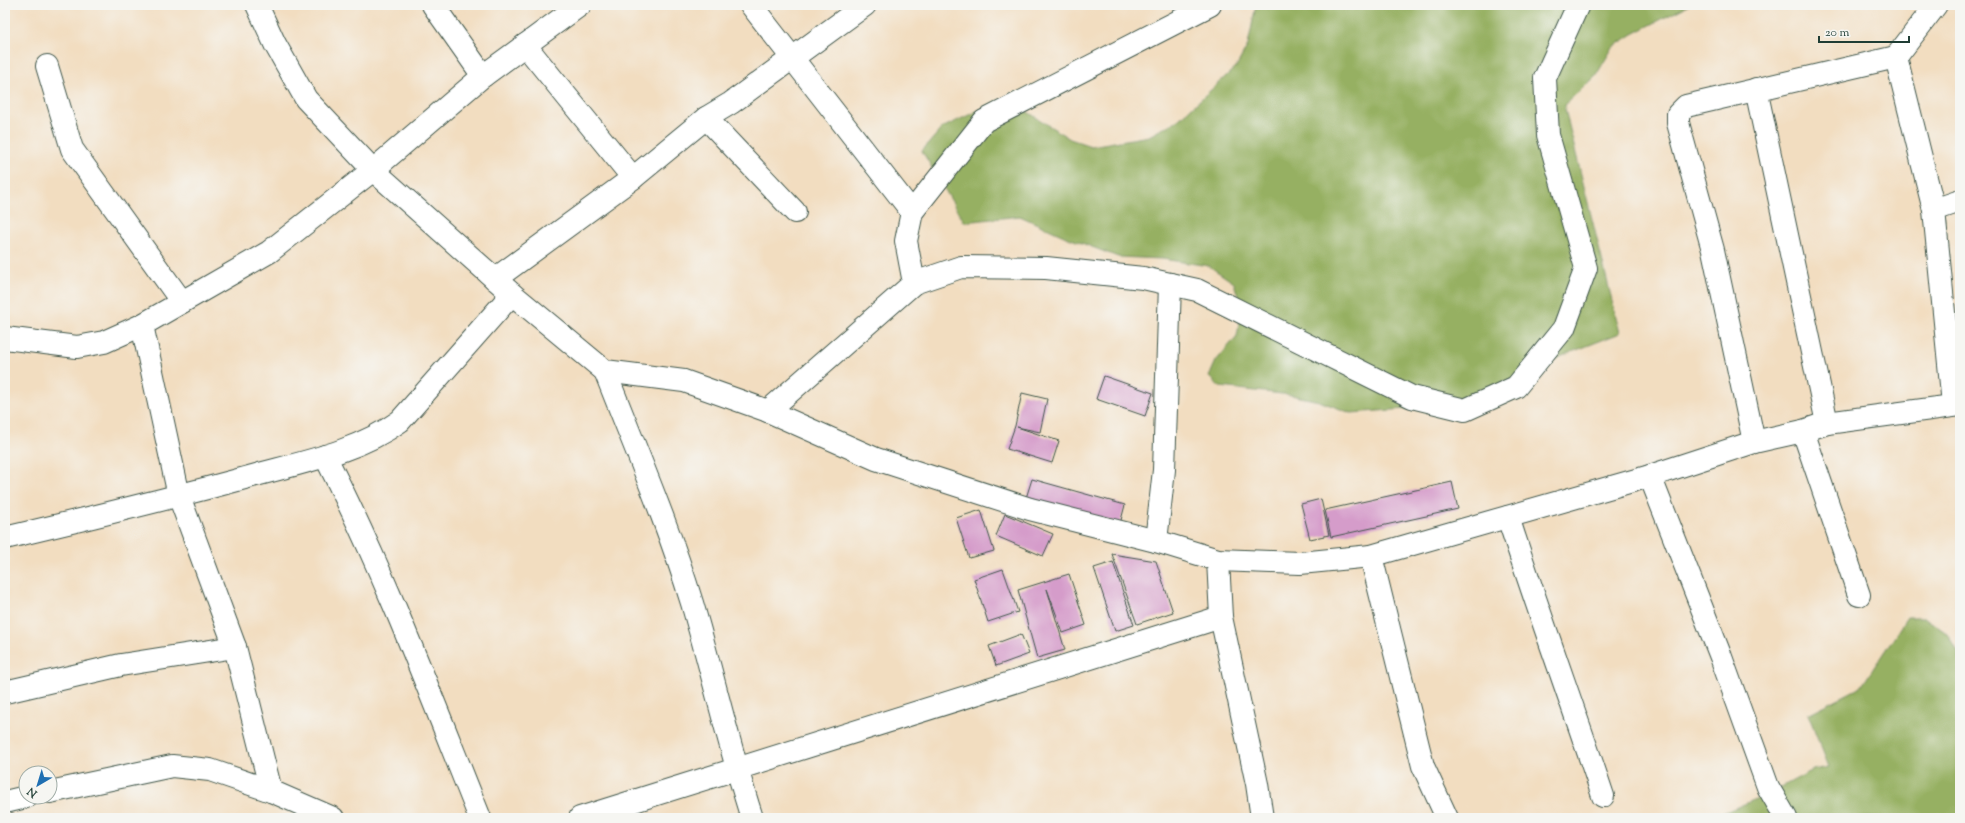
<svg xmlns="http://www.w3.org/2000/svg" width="1965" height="823" viewBox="0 0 1965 823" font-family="'Sorts Mill Goudy',serif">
<rect width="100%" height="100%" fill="#f6f6f2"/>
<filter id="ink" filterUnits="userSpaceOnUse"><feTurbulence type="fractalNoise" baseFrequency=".025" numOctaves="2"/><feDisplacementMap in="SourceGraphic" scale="8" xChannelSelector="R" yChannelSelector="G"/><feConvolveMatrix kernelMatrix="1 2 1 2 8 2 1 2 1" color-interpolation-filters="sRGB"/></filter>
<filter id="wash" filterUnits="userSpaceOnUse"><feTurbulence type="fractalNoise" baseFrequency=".012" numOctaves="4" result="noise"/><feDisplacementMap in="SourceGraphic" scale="16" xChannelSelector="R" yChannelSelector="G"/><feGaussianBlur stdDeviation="0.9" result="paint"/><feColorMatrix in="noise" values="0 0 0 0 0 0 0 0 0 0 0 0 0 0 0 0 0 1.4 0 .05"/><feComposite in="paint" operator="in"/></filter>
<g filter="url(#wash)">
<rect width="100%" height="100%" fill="#f2ddc0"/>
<!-- forest -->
<g fill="#96b062" stroke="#5a764b">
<polygon points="1256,5 1689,5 1633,34 1613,47 1595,77 1564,105 1620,333 1569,353 1499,385 1433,407 1351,413 1319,401 1291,395 1220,387 1209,377 1216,361 1237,336 1242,310 1234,283 1209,266 1162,259 1118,257 1066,237 1020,216 964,222 922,151 942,128 977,111 1009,100 1070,139 1091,146 1149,136 1178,120 1236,67 1248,45"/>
<polygon points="1907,617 1924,617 1948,634 1960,656 1960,818 1711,818 1768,794 1813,770 1829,767 1808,714 1861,687"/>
</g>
<g id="blocks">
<!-- building -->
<g fill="#d59cca">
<polygon points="1104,376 1153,393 1145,416 1096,399"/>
<polygon points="1022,393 1047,399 1040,432 1017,427 1059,441 1052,463 1007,449 1015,426"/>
<polygon points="1032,479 1125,505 1120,524 1026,498"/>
<polygon points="1452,482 1458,509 1331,537 1325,510"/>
<polygon points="1321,499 1329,535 1310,539 1301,504"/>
<polygon points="981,510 994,551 969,558 956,518"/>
<polygon points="1005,514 1053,534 1043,556 996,536"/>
<polygon points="1112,554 1156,561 1173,612 1137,624"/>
<polygon points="1113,562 1134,625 1115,631 1094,568"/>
<polygon points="1003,569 1018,612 988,622 974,579"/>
<polygon points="1069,574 1086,625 1063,633 1047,589 1065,650 1037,658 1018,590"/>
<polygon points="1021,634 1029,654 996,666 989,646"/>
</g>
</g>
</g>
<g filter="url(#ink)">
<use href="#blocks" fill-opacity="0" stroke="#3f5549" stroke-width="1"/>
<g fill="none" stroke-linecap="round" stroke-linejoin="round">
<defs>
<g id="minor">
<polyline points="257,5 275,44 306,99 373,170 512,294 605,371 684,381 768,411 876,459 1030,509 1156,541 1218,560 1300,563 1371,556 1650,476 1754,442 1803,431 1827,423 1960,405"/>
<polyline points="433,5 483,76"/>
<polyline points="751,5 912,212"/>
<polyline points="1936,5 1896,57 1934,210 1953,405"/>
<polyline points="525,45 633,178"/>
<polyline points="47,66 72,149 182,302"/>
<polyline points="1756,89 1827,423"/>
<polyline points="706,118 795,212"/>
<polyline points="1934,210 1960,201"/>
<polyline points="495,279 633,178 706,118 731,103 865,5"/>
<polyline points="914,283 906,241 912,212 984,121 1210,5"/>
<polyline points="142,325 179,496 235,647 271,791"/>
<polyline points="5,338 77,347 104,342 142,325 182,302 269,252 373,170 483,76 580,5"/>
<path d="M 605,371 C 635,448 668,524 692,603 C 713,674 729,747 752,818"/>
<polyline points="768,411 914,283 961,267 1046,268 1143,278 1197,290 1412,397 1465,410 1516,387 1564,328 1586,268 1548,135 1545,78 1578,5"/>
<polyline points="1803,431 1859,595"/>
<polyline points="1754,442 1713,250 1678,123 1678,114 1686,106 1896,57"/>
<path d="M 325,456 C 385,573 431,696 480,818"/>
<polyline points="1650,476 1721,657 1768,787 1786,818"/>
<path d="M 1508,517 C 1538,611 1572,703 1603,796"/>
<path d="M 5,538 C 89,518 173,498 256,475 C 304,462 359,451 400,421 L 512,294"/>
<polyline points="1156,541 1164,470 1170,284"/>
<polyline points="1371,556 1423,766 1447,818"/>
<polyline points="1218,560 1221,617 1257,784 1262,818"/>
<polyline points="5,692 121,665 235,647"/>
<polyline points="50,792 172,766 210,770 271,791 333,818"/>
<polyline points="5,802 26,797"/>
<polyline points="580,818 1221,617"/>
</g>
</defs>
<!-- minor casing -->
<use href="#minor" stroke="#3f5549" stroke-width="24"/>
<!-- minor -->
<use href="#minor" stroke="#fff" stroke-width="22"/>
</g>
</g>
<!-- margin -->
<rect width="1965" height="823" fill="none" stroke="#f6f6f2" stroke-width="20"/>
<!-- north arrow -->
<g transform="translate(38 785) rotate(218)"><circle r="19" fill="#f6f6f2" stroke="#a0aca6"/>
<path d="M0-3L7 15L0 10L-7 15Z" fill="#1f6fb2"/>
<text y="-6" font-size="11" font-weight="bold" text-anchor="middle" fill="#1f3d34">N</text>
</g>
<!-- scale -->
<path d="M1819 36v6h90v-6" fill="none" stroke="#1f3d34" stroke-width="2"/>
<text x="1825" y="36" font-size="12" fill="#1f3d34" stroke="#f6f6f2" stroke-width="3" paint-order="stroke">20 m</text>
</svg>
